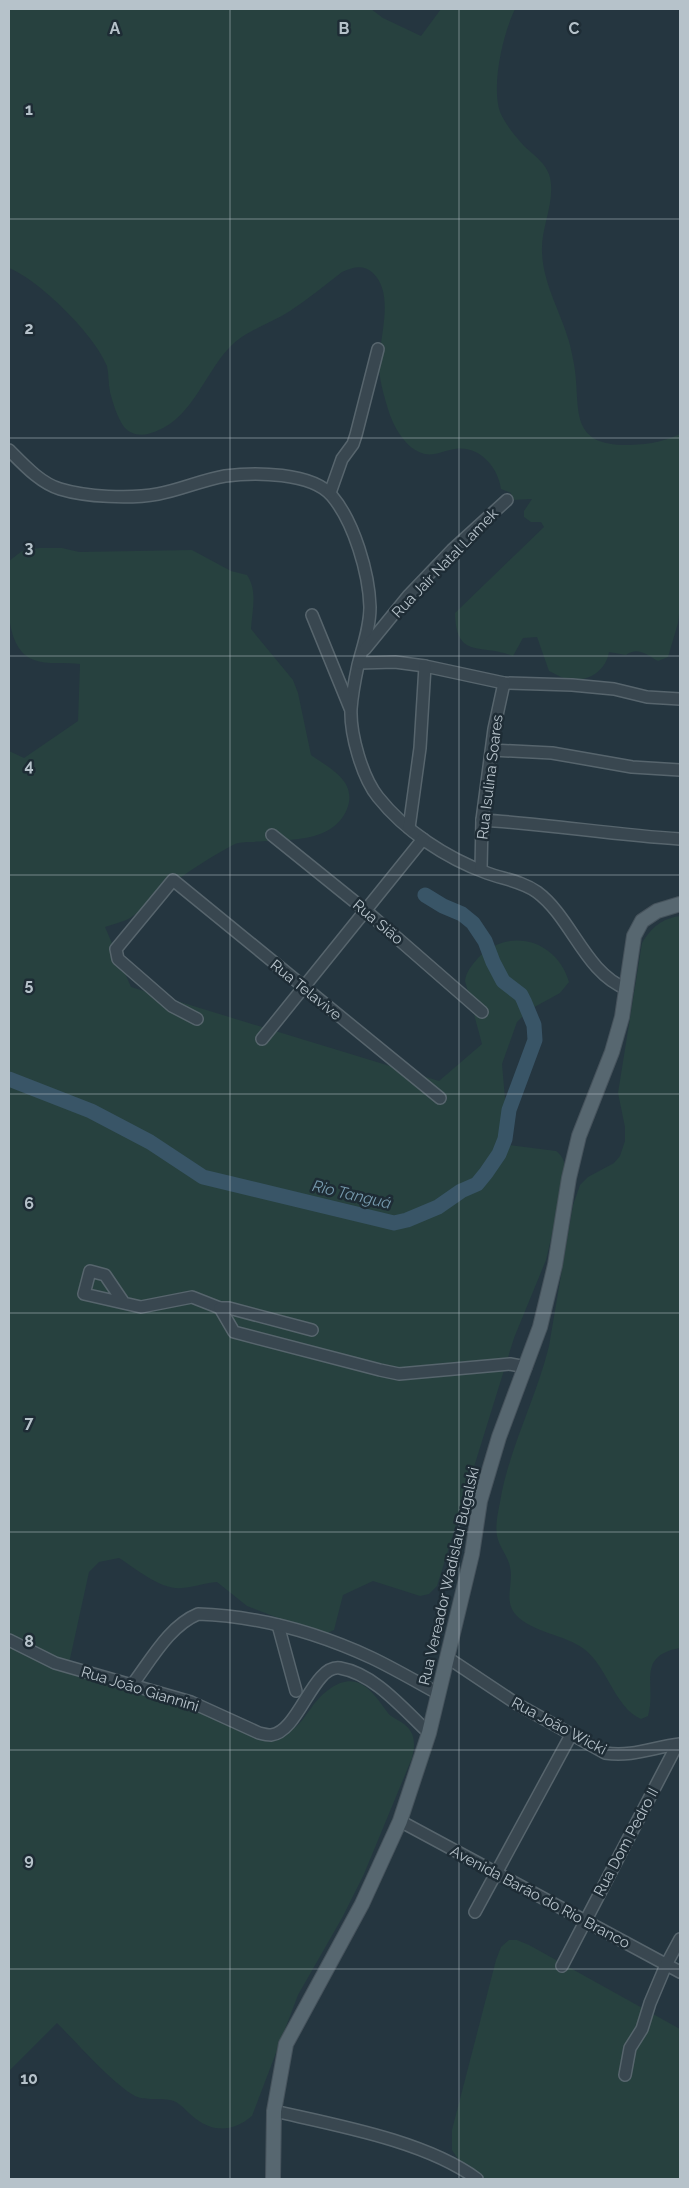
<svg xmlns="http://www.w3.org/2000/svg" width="689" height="2188" viewBox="0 0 689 2188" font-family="Raleway,sans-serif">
<rect width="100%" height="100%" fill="#253640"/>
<!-- green -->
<g fill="#27413f">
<path d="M 9,9 L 371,9 L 383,18 L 421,36 L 441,9 L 515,9 C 503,34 491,85 500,112 C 505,124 515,136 524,146 C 537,158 550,166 551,184 C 553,207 541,229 542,252 C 543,285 562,314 570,345 C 572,354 574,363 575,371 C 580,409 570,443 622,445 C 643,445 661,443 680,434 L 680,606 L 678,623 L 668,657 L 658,661 C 647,655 638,646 626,655 L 609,652 C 606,670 590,681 572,680 C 565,680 556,674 549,671 L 537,637 L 523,638 L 513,656 C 481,643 456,660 455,613 L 544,527 L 541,522 L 531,522 L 524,517 L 524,511 L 532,499 L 512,500 L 511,493 L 501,489 C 498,467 479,445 455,449 C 446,450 435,456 425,454 C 406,450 393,426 388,409 C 384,396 380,382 379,368 C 378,340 396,295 373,273 C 363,264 353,267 342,272 C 325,285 308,299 290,311 C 270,324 246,330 229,348 C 202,377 191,423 148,434 C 139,436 130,434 124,427 C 117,417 113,403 110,392 C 108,383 109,374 107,366 C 95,335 39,280 9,268 Z"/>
<path d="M 39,548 L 62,548 L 79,552 L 192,550 L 231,571 L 247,575 C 258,591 252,611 251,629 L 293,680 L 298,693 L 311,755 C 329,768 358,781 347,809 C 332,845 284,839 252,842 C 246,842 238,842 233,845 C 210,857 186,873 166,888 C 153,897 143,910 130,918 C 123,922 113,924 105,927 L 131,987 L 439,1081 L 482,1044 L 465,981 C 466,972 472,965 478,958 C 509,926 557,940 569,982 L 560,993 L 529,1010 L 517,1022 L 502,1064 L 509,1145 L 556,1151 C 566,1158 565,1167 565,1179 L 546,1260 L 514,1338 L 437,1586 L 429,1594 L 420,1596 L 373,1581 L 343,1595 L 334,1630 L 323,1635 L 247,1606 L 217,1582 C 204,1583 195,1587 182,1588 C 160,1590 137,1569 119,1558 L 99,1562 L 89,1572 L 68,1668 C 96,1676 124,1683 152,1691 C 164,1694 178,1696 189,1701 C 213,1712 232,1735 260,1736 C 307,1739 301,1708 331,1688 C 359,1669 374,1694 388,1713 C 391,1717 397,1719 401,1722 C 415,1731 416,1742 412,1758 L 364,1874 L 342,1918 L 298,1995 L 252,2116 C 234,2131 215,2133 196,2119 C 189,2114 183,2106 176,2102 C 163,2096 148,2102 135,2096 C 113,2084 76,2042 57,2023 L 9,2071 L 9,751 L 24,758 L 78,721 L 80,664 C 66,662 47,665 34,660 C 1,648 9,588 9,561 L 22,551 Z"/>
<path d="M 680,916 L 680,1648 C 635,1656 657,1685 648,1716 L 641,1719 C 615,1708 607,1666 584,1649 C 564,1634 533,1633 516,1615 C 503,1600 514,1584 510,1567 C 508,1556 499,1547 497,1536 C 495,1524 498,1513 500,1502 C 509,1448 536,1399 549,1346 L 573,1205 L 580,1185 L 588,1177 L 614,1163 L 620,1156 L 625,1141 L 625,1127 L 618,1093 L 642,943 C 652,927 661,919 680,916 Z"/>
<polygon points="509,1940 517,1940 529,1945 680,2029 680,2179 484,2179 460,2162 452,2150 452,2130 496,1960 501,1947"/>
</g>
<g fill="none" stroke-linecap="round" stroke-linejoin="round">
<!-- river -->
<polyline stroke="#395567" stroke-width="15" points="9,1079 91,1111 150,1142 203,1177 394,1223 407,1220 438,1207 461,1191 477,1184 486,1173 499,1154 505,1139 509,1110 535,1040 534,1025 524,1001 521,995 503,981 493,962 485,941 473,923 462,914 443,906 425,895"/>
<defs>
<g id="minor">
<path d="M 9,450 C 23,464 40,483 60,489 C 86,497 130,499 158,494 C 180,490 202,480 225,476 C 254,472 312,472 332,496 C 354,522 369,573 370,607 C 370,627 363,646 358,665 C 355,679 352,695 351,709 C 350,734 362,777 378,797 C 405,831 446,858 487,873 C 503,879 522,881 537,892 C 572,918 585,973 627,989"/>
<polyline points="330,493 342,459 353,444 356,435 378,349"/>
<polyline points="312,615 350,708"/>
<polyline points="365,649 409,595 452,550 507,500"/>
<polyline points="359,663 395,662 425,666 504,683 572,685 614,689 647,697 680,699"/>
<polyline points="492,750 552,753 632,767 680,770"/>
<path d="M 482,820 C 549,824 614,835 680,839"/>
<polyline points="409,828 420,748 425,666"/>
<polyline points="272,835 365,910 482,1012"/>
<polyline points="481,870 482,820 494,729 504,683"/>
<polyline points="197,1019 172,1006 118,959 116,949 173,880 440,1098"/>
<polyline points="262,1039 423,839"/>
<polyline points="124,1303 105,1275 90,1271 84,1294 141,1307 192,1297 220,1308 234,1332 380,1370 399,1374 510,1364 526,1367"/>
<polyline points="220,1308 229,1308 312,1330"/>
<polyline points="278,1625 296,1691"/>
<path d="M 9,1640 L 55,1663 L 191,1702 L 259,1733 C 263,1734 267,1735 271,1735 C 299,1732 313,1664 340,1668 C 375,1674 404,1710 429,1733"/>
<path d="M 448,1658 L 517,1704 L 605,1753 C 634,1757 653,1747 680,1744"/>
<path d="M 132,1685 C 151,1660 169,1626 198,1614 C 258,1616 318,1633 372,1658 C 395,1669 417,1682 439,1694"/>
<polyline points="400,1821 680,1972"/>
<polyline points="475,1912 571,1735"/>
<polyline points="562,1966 677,1745"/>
<polyline points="625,2075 630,2048 642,2029 650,2003 666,1965 680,1939"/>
<path d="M 274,2111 C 335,2125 426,2141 477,2179"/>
</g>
<polyline id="major" points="273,2179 274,2111 286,2044 362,1904 400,1821 429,1733 472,1554 480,1501 499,1437 540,1327 555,1265 569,1178 579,1136 612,1052 622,1017 634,936 642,921 657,911 680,904"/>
</defs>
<!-- minor casing -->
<use href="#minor" stroke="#57656d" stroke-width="14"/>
<!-- major casing -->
<use href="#major" stroke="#46535c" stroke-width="16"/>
<!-- minor -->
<use href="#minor" stroke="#394750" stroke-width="11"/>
<!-- major -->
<use href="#major" stroke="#576770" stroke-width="14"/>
</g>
<!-- grid -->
<path fill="none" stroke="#b6c2ca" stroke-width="1" stroke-opacity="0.55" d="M 230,9 L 230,2179M 459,9 L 459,2179M 9,219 L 680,219M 9,438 L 680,438M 9,656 L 680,656M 9,875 L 680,875M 9,1094 L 680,1094M 9,1313 L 680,1313M 9,1532 L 680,1532M 9,1750 L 680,1750M 9,1969 L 680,1969"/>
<g text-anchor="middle" stroke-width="5" stroke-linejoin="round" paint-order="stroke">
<!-- street labels -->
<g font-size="15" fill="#b6c2ca" stroke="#1e2c35">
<text transform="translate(445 563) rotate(-46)" y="5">Rua Jair Natal Lamek</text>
<text transform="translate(490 777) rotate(-83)" y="5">Rua Isulina Soares</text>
<text transform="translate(378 922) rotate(40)" y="5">Rua Sião</text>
<text transform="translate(306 990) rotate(39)" y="5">Rua Telavive</text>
<text transform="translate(449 1576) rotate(-77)" y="5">Rua Vereador Wadislau Bugalski</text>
<text transform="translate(140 1689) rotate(17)" y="5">Rua João Giannini</text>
<text transform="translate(559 1726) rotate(28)" y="5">Rua João Wicki</text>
<text transform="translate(626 1842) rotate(-62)" y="5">Rua Dom Pedro II</text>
<text transform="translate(540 1897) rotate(28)" y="5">Avenida Barão do Rio Branco</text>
</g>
<!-- water labels -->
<g font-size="16" font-style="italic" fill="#7699ad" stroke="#1e2c35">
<text transform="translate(352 1194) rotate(13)" y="6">Rio Tanguá</text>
</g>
</g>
<g font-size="16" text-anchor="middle" font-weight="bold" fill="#b6c2ca" stroke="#1e2c35" stroke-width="5" stroke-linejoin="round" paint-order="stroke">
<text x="115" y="34">A</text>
<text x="344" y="34">B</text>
<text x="574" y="34">C</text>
<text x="29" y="115">1</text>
<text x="29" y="334">2</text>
<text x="29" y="553">3</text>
<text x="29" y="771">4</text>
<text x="29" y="990">5</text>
<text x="29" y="1209">6</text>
<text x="29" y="1428">7</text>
<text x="29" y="1647">8</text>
<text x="29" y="1865">9</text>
<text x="29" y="2084">10</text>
</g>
<!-- border -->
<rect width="689" height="2188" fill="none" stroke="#b6c2ca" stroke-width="20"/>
</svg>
